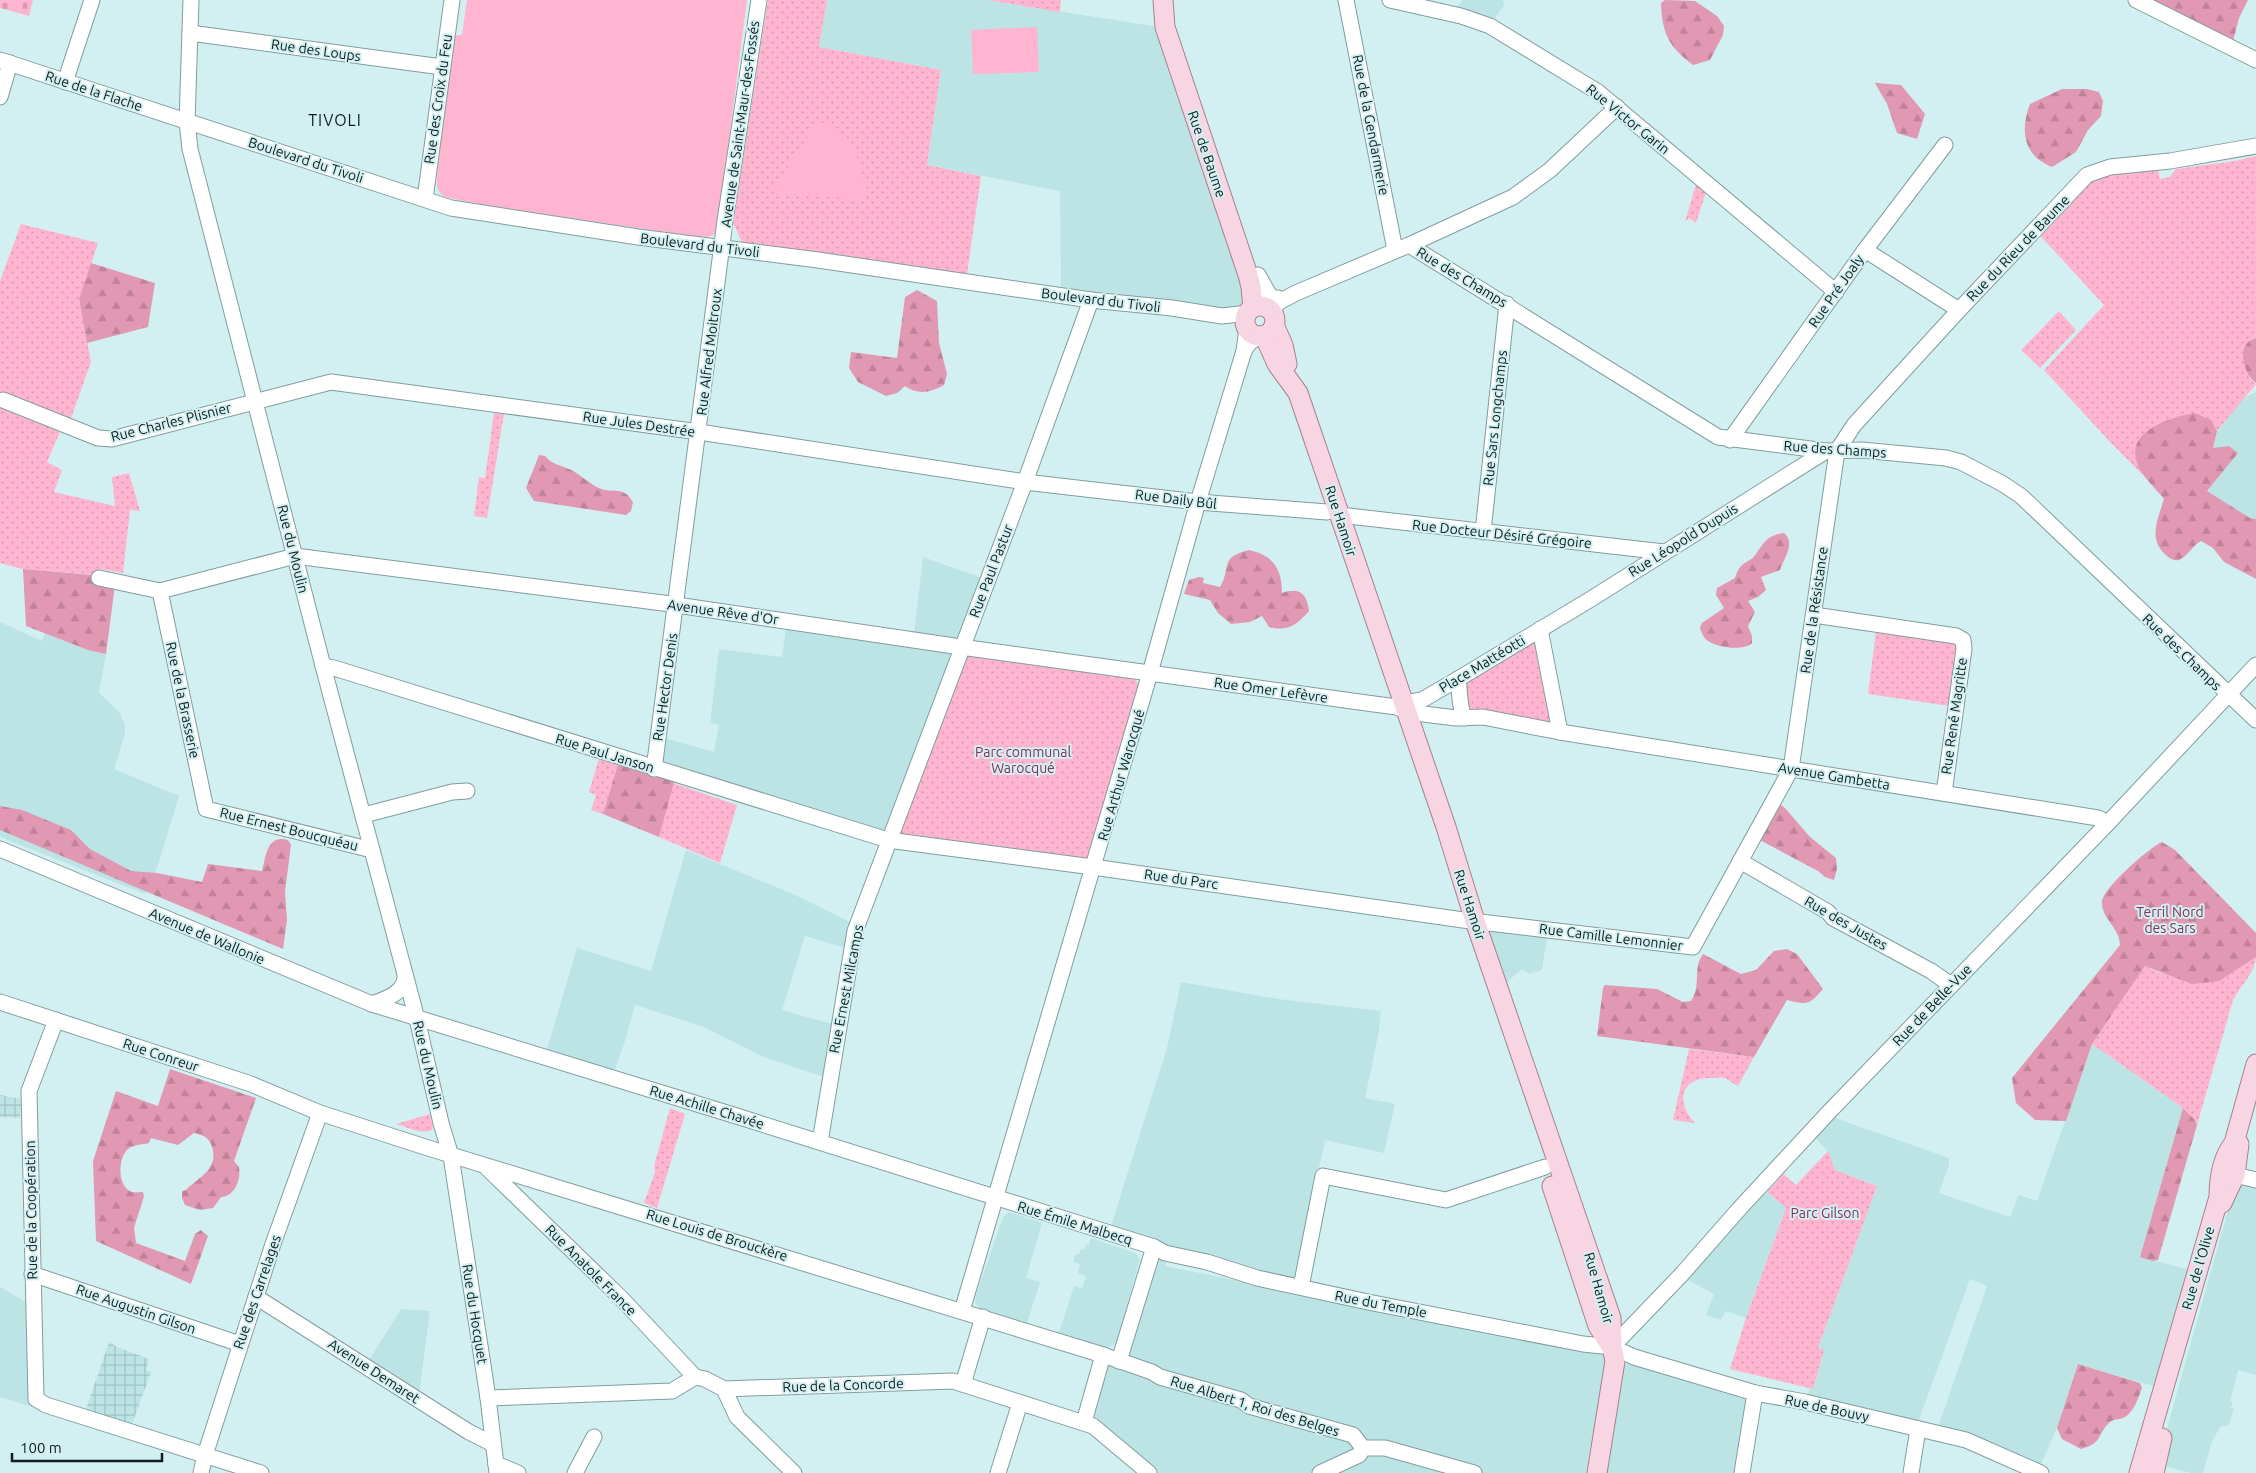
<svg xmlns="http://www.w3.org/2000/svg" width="2256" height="1473" viewBox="0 0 2256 1473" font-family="Ubuntu,sans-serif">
<defs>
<pattern id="industrial-grid" width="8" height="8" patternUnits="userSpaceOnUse" patternTransform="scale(1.25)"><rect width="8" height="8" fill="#bce4e5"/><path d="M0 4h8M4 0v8" fill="none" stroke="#a1c3c4"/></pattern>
<pattern id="green-dots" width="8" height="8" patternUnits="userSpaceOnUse" patternTransform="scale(1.25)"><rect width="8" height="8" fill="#ffb5d0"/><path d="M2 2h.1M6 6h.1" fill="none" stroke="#da9bb2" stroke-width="1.8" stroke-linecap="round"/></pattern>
<pattern id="forest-firs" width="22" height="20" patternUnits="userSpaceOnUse" patternTransform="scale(1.25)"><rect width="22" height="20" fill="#e198b3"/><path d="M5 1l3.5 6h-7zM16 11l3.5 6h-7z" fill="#c08299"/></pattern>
<pattern id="cemetery-stones" width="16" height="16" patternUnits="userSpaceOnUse" patternTransform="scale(1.25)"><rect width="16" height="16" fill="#ffb5d0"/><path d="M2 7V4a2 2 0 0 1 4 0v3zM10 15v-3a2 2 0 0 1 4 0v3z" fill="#da9bb2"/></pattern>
</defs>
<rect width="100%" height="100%" fill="#d2f0f1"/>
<!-- built -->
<g fill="#bce4e5">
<polygon points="827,0 988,0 1159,27 1248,303 1237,313 1061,288 1060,191 927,165 941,70 819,47"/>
<polygon points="1462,0 1504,0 1503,2 1505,4 1492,22 1456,10"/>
<polygon points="2256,392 2256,519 2250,518 2207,491 2238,453 2213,448 2217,431 2243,398"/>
<polygon points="923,557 982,578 963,634 957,639 914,635"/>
<polygon points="0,622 42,641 45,633 88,650 106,654 99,693 119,712 125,725 125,734 114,769 179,796 157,868 145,894 0,837"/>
<polygon points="786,627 945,649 952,656 885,834 662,765 664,738 714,752 719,725 710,723 719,649 782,657"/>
<polygon points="686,850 793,894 852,923 845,948 805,936 782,1010 832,1024 823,1077 764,1057 701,1026 635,1005 626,1038 613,1074 546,1053 577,948 651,971"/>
<polygon points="1488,931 1547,937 1542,970 1530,974 1522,969 1505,984"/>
<polygon points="1181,982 1278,999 1381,1011 1379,1031 1365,1098 1395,1104 1384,1153 1325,1140 1295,1281 1193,1256 1110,1229 1167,1048"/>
<polygon points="2092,1044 2183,1108 2140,1257 2187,1269 2199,1268 2167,1381 2153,1386 2078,1364 2057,1428 2038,1471 1936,1433 1987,1286 1970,1279 1916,1428 1805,1402 1810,1389 1813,1389 1824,1351 1818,1348 1877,1186 1835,1170 1828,1151 1810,1133 1829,1112 1838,1119 1949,1158 1949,1165 1939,1193 2010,1217 2019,1195 2037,1201"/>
<polygon points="2236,1182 2256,1185 2256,1375 2238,1370 2230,1401 2233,1402 2231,1408 2234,1409 2228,1426 2221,1426 2212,1441 2203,1473 2191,1473 2157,1464"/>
<polygon points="1767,1192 1786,1208 1746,1318 1726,1311 1721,1320 1706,1315 1714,1294 1688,1280 1682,1274 1746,1202"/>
<polygon points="1009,1212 1042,1223 1026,1278 1040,1282 1027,1323 980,1309 975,1303 976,1295 1003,1217"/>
<polygon points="1091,1238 1135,1253 1140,1259 1117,1340 1114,1345 1108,1348 1059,1333 1074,1286 1082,1288 1086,1276 1078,1273 1080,1264 1073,1262 1075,1255 1079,1254 1081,1249 1084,1250 1086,1244 1089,1245"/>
<polygon points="1161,1257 1167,1258 1165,1266 1478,1329 1482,1333 1510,1338 1515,1336 1603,1354 1606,1359 1605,1365 1586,1473 1157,1473 1091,1416 1105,1362 1124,1359 1156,1259"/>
<polygon points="0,1287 28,1303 39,1409 0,1397"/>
<polygon points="401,1309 430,1311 419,1395 368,1362"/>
<polygon points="1629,1363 1747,1400 1738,1473 1607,1473 1624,1366"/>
</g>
<!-- industrial -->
<g fill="url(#industrial-grid)">
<polygon points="0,1095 21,1099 20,1118 0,1117"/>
<polygon points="109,1342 117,1347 149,1359 146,1370 151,1372 131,1427 85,1412"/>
</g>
<!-- green -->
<g fill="url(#green-dots)">
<polygon points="768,0 827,0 819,47 941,70 927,165 981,176 966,281 818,260 742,242 733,223"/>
<polygon points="988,0 1061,0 1060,12"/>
<polygon points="2256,156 2256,338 2251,339 2250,379 2256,384 2217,431 2211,420 2138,466 2149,481 2111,443 2044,370 2104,305 2035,230 2087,175 2158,169 2160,179 2170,177 2176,169 2235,161"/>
<polygon points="1696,184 1706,192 1696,223 1689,218 1685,222"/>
<polygon points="21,224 98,243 79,300 91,362 70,421 0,393 0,281"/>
<polygon points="2059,311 2076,330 2040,368 2021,350"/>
<polygon points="0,406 60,432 47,462 62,470 54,492 115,506 112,477 129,473 140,511 130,510 123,573 101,569 99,575 23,569 0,563"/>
<polygon points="494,413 504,414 487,518 474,516 479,477 485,478"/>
<polygon points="1877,624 1960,637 1956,707 1868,694"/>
<polygon points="1532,641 1537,642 1551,723 1465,710 1461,685"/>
<polygon points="968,655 1134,677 1138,684 1091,856 1087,859 904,838 899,834 964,658"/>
<polygon points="599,758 618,764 603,814 591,810 596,795 589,792"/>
<polygon points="673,783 737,805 720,863 659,837"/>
<path d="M 2256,957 C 2256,971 2240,987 2233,1000 L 2197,1125 L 2194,1119 L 2183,1108 L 2092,1044 L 2145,966 L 2161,973 L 2219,980 Z"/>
<path d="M 1689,1049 L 1754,1057 L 1738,1086 C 1734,1084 1729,1080 1724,1078 C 1721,1077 1716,1078 1713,1078 C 1680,1077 1675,1101 1695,1123 L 1673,1120 Z"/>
<polygon points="670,1108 685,1114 657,1208 644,1203 655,1172 654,1166"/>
<path d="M 430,1114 L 433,1129 C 423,1136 407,1127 396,1124 Z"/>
<polygon points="1828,1151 1835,1170 1877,1186 1818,1348 1824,1350 1813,1389 1730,1369 1746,1318 1786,1208 1767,1192 1783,1174 1796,1185"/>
</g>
<!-- forest -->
<g fill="url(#forest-firs)">
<path d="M 1665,0 L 1695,1 L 1717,16 L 1724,26 L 1723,35 L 1710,60 L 1693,65 C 1669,47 1662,34 1661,3 Z"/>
<polygon points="2140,0 2248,0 2239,18 2233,41"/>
<polygon points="1875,83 1901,85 1925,114 1917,139 1897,133 1887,104"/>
<path d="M 2062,89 L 2087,89 L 2099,92 L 2103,101 L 2101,116 L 2088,130 L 2076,152 L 2052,167 C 2023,155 2020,131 2030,104 Z"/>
<polygon points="91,263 155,283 148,327 87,343 79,299"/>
<path d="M 917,290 L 937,301 L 939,343 L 947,374 L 944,385 C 930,393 918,395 905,386 L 897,393 L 886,396 L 858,382 L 849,368 L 851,352 L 897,358 L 905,297 Z"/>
<path d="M 2256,338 L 2256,383 C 2243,374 2235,343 2256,338 Z"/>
<path d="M 2195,413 L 2211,420 L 2217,431 L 2213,448 L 2229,446 L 2238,453 L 2207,491 L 2250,518 L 2256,519 L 2256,579 L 2224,562 L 2213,548 L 2201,541 C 2193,545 2189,554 2181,559 C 2177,562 2170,559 2167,556 C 2147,540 2158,519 2164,499 C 2155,488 2143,477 2138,465 C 2123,431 2171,417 2195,413 Z"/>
<path d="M 539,455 L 545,456 C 553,465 558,464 569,469 C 579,473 588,483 599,488 C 613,495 622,484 633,502 L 631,511 L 626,515 L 534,501 L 526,488 Z"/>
<path d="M 1784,533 C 1796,543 1784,558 1780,570 L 1761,577 L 1766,590 L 1758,597 L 1748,601 L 1755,612 L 1748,626 L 1752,636 L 1752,643 C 1743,651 1719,648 1708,641 C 1704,638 1701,633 1700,627 L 1702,623 L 1724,608 L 1716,595 L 1717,588 L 1735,578 C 1741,559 1748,565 1756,554 C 1765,541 1767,536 1784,533 Z"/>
<path d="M 1249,550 C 1273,555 1282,569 1282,593 C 1299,587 1307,593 1309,611 C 1297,625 1287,632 1269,627 L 1262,616 L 1250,622 L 1231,624 L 1218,613 L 1210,600 L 1184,594 L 1189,580 L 1199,577 L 1204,578 L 1203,583 L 1220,587 C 1232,567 1218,558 1249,550 Z"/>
<polygon points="23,569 116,577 106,654 88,650 26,626"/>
<polygon points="618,764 674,782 659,837 603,814"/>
<polygon points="1776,801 1785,808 1810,837 1836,858 1837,869 1834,880 1825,877 1818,871 1756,838"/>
<path d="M 0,806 L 22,810 L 71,830 L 90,849 L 131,871 L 157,873 L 202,882 L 208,864 L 262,871 C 266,856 267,834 288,840 L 291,845 L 285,892 L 287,920 L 283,949 L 0,830 Z"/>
<path d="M 2162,842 L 2175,850 L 2256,933 L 2256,957 L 2219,981 L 2192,984 L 2145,966 L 2092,1044 L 2066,1121 L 2035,1120 L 2016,1103 L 2012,1078 L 2120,945 C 2120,928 2101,918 2102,902 C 2102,889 2150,847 2162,842 Z"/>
<path d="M 1787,949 L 1797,954 L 1823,989 C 1809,1005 1808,1005 1787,1000 L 1754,1057 L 1597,1036 L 1603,988 L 1605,985 L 1657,989 L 1683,1002 L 1691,1001 C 1702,985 1692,969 1703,954 L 1741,974 L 1756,970 L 1774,951 Z"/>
<path d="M 170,1069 L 256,1098 L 234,1161 L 239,1167 C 241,1180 235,1196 221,1197 L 213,1208 L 200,1210 L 185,1205 L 182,1198 L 182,1191 L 186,1190 C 199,1177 219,1169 212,1147 C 209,1137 203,1135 194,1133 L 178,1145 L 151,1138 L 149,1143 C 142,1145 133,1144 127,1150 C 118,1159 117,1187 132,1192 C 135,1193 140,1192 143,1192 L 144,1196 L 134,1228 L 136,1243 L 185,1261 L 195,1234 L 201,1230 L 208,1236 L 191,1284 L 96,1241 L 93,1161 L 116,1091 L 158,1106 Z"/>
<polygon points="2183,1108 2194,1119 2197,1125 2158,1260 2153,1261 2140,1257"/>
<path d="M 2078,1364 L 2140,1383 L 2142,1388 C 2138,1398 2134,1413 2123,1418 C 2118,1420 2114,1418 2109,1423 C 2096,1436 2103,1443 2081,1449 L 2062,1439 L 2057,1428 Z"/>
</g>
<!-- cemetery -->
<polygon fill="url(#cemetery-stones)" points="0,0 33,0 29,16 0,8"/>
<!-- pitch -->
<g fill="#ffb5d0">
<path d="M 467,0 L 747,0 L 717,232 C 710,239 700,237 691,236 L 483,205 L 445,197 C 435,191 437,185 437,174 L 454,35 L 462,35 Z"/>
<polygon points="1037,27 1039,72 973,74 971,30"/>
<path d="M 818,121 C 855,136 864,163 864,199 L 780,194 L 777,189 L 777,184 Z"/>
</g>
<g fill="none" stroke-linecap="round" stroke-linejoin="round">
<defs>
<g id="minor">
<polyline points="191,0 187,122 190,149 323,666 417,1019 441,1123 451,1156 488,1398 497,1473"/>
<polyline points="1346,0 1395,250"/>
<polyline points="1390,0 1461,16 1490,26 1598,92 1836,292"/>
<polyline points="2136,0 2256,60"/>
<polyline points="190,33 442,67"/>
<polyline points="0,60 451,208 638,237 818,260 1091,300 1172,308 1222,316 1248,313"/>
<polyline points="65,82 92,0"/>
<polyline points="0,97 10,63"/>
<polyline points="425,199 452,0"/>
<polyline points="1409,245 1718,437 1826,451 1862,450 1946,458 1961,462 2003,484 2021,496 2256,720"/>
<polyline points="1865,250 1959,310"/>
<polyline points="1258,275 1271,298 1278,298"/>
<polyline points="1273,314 1277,303 1296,293 1409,245 1513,197 1550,170 1617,107"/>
<polyline points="1244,351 1247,328"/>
<polyline points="3,400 98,438 112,439 331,382 699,432 1025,482 1198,502 1327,512"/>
<polyline points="1730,440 1865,250 1945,145"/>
<polyline points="1340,515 1664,552"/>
<polyline points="1483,532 1507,304"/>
<polyline points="99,578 160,591 295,556 663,603 961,647 1374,704 1397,707 1407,712 1456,718 1483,717 1560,732 2098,818 2108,823"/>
<polyline points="160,591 206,809 372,850"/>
<polyline points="1814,615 1956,636 1963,640 1964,649 1944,793"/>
<polyline points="1540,629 1560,732"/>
<polyline points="323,666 334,668 888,840 1093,867 1463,920 1693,947 1791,769 1837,451 1854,425 1959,310 2087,175 2110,167 2170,161 2256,146"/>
<path d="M 1458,679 C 1460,692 1459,705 1464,718"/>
<polyline points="1397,707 1404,703 1422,700 1458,679 1591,599 1826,451"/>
<polyline points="654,769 725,221 759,0"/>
<polyline points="364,815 452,792 467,791"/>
<polyline points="0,849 372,1004 730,1114 1154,1247 1165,1253 1207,1262 1257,1278 1368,1302 1583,1344 1612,1347 1634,1357 1755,1393 1805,1402 1966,1440 2041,1473"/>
<polyline points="1740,861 1828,912 1833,918 1931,971 1951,985"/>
<polyline points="0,1002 251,1084 320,1113 425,1147 1103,1355 1152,1372 1160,1377 1241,1400 1249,1406 1353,1435 1363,1448 1385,1448 1474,1473"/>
<path d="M 372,1004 C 386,999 407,992 405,974"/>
<polyline points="56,1020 29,1091 36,1399 46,1405 261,1473"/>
<polyline points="820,1142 855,931 1025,482 1091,300"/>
<polyline points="487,1168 621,1298 695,1377"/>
<polyline points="2229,1168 2235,1175 2256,1180"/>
<polyline points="32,1274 240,1344"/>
<polyline points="1301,1287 1323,1176 1446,1200 1545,1167"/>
<polyline points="256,1297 469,1432 493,1444"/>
<polyline points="962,1311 1150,673 1198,502 1244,351 1249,343 1259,336"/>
<polyline points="1612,1347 1682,1274 1740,1208 1829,1112 2108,823 2256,665"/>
<polyline points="1119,1361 1154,1247"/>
<polyline points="695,1377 705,1379 724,1389 737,1417 794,1473"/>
<polyline points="963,1384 983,1317"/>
<polyline points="724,1389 953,1381 1093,1426 1149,1473"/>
<polyline points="488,1398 672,1391 695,1377"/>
<polyline points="1084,1422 1103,1355"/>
<polyline points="496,1464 518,1473"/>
<polyline points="201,1473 205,1455 273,1244 320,1113"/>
<polyline points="575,1473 594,1437"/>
<polyline points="998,1473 1020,1403"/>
<polyline points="1320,1473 1359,1455 1363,1448"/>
<polyline points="1742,1473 1755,1393"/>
<polyline points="1911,1473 1918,1429"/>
</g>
<g id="major">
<polyline points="1163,0 1165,27 1248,275 1251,287 1253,308"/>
<circle cx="1260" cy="321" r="15"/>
<polyline points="1274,325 1283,345 1287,364"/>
<polyline points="1264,335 1277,364 1298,393 1446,827 1475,921 1611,1318 1612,1347 1615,1361 1597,1473"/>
<polyline points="1552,1186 1598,1326 1610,1345"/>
<polyline points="2222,1203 2235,1175 2239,1144"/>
<path d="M 2139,1473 L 2219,1197 C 2219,1178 2222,1158 2234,1143 L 2256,1064"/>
<polyline points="2154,1473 2162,1438"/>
</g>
</defs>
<!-- minor casing -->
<use href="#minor" stroke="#819d9e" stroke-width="17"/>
<!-- major casing -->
<use href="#major" stroke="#a48290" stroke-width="21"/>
<!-- minor -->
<use href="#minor" stroke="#fff" stroke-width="15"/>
<!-- major -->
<use href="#major" stroke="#f8d5e2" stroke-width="19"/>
</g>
<g text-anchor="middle" stroke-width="4" stroke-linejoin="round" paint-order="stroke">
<!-- street labels -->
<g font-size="14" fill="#101b1c" stroke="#d2f0f1">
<text transform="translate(316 50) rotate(8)" y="5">Rue des Loups</text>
<text transform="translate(94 91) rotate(18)" y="5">Rue de la Flache</text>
<text transform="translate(438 99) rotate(-82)" y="5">Rue des Croix du Feu</text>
<text transform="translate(1628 119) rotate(39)" y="5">Rue Victor Garin</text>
<text transform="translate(740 124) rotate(-82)" y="5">Avenue de Saint-Maur-des-Fossés</text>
<text transform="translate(1371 125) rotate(79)" y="5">Rue de la Gendarmerie</text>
<text transform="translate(1207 154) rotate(71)" y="5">Rue de Baume</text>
<text transform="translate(306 160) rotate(18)" y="5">Boulevard du Tivoli</text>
<text transform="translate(700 245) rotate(7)" y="5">Boulevard du Tivoli</text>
<text transform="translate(2018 248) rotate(-46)" y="5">Rue du Rieu de Baume</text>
<text transform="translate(1462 277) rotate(31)" y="5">Rue des Champs</text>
<text transform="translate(1836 291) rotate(-55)" y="5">Rue Pré Joaly</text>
<text transform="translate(1101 300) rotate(7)" y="5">Boulevard du Tivoli</text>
<text transform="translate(709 352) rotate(-83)" y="5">Rue Alfred Moitroux</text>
<text transform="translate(1495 418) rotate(-84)" y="5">Rue Sars Longchamps</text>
<text transform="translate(171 422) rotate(-14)" y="5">Rue Charles Plisnier</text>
<text transform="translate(639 424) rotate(8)" y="5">Rue Jules Destrée</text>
<text transform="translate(1835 449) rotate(4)" y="5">Rue des Champs</text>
<text transform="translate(1176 499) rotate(7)" y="5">Rue Daily Bûl</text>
<text transform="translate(1341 521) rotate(72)" y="5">Rue Hamoir</text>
<text transform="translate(1502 534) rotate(6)" y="5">Rue Docteur Désiré Grégoire</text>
<text transform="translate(1683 540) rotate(-32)" y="5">Rue Léopold Dupuis</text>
<text transform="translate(293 549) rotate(76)" y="5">Rue du Moulin</text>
<text transform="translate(991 571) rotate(-69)" y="5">Rue Paul Pastur</text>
<text transform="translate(1814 610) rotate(-82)" y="5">Rue de la Résistance</text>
<text transform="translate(723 612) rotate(8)" y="5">Avenue Rêve d'Or</text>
<text transform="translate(2182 652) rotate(44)" y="5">Rue des Champs</text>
<text transform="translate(1482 664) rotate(-31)" y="5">Place Mattéotti</text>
<text transform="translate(665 687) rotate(-82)" y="5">Rue Hector Denis</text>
<text transform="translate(1271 690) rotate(8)" y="5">Rue Omer Lefèvre</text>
<text transform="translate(183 700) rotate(78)" y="5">Rue de la Brasserie</text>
<text transform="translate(1954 716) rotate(-82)" y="5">Rue René Magritte</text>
<text transform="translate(605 753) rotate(17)" y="5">Rue Paul Janson</text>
<text transform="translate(1121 775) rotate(-74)" y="5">Rue Arthur Warocqué</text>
<text transform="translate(1834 776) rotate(9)" y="5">Avenue Gambetta</text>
<text transform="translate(289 829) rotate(14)" y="5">Rue Ernest Boucquéau</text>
<text transform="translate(1181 879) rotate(8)" y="5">Rue du Parc</text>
<text transform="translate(1470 905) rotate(72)" y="5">Rue Hamoir</text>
<text transform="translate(1846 923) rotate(30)" y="5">Rue des Justes</text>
<text transform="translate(207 936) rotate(23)" y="5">Avenue de Wallonie</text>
<text transform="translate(1611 937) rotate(7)" y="5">Rue Camille Lemonnier</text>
<text transform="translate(846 989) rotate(-79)" y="5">Rue Ernest Milcamps</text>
<text transform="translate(1932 1005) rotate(-46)" y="5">Rue de Belle-Vue</text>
<text transform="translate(161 1055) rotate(18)" y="5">Rue Conreur</text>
<text transform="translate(428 1065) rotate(77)" y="5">Rue du Moulin</text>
<text transform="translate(707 1107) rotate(17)" y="5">Rue Achille Chavée</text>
<text transform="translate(31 1210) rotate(-91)" y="5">Rue de la Coopération</text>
<text transform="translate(1075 1223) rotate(17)" y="5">Rue Émile Malbecq</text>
<text transform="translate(717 1235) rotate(17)" y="5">Rue Louis de Brouckère</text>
<text transform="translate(2198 1268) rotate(-74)" y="5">Rue de l'Olive</text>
<text transform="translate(591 1270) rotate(45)" y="5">Rue Anatole France</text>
<text transform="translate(1599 1288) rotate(74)" y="5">Rue Hamoir</text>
<text transform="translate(257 1292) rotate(-71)" y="5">Rue des Carrelages</text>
<text transform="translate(1381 1304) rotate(11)" y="5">Rue du Temple</text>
<text transform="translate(136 1309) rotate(19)" y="5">Rue Augustin Gilson</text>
<text transform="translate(475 1314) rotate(81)" y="5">Rue du Hocquet</text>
<text transform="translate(374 1371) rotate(33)" y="5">Avenue Demaret</text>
<text transform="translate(843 1385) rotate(-2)" y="5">Rue de la Concorde</text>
<text transform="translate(1255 1406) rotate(17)" y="5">Rue Albert 1, Roi des Belges</text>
<text transform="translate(1827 1408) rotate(12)" y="5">Rue de Bouvy</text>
</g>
<!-- park labels -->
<g font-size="14" fill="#853056" stroke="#d2f0f1">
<text x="1023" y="757">Parc communal<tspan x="1023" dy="16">Warocqué</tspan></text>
<text x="2170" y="917">Terril Nord<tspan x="2170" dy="16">des Sars</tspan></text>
<text x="1825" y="1218">Parc Gilson</text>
</g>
<!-- quarter labels -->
<g font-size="16" letter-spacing="1" fill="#101b1c" stroke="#d2f0f1">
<text x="335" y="126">TIVOLI</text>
</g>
</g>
<!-- scale -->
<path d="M12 1453v8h150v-8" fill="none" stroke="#101b1c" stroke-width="2.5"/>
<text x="20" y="1453" font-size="15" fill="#101b1c" stroke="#d2f0f1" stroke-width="4" paint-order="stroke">100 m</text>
</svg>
